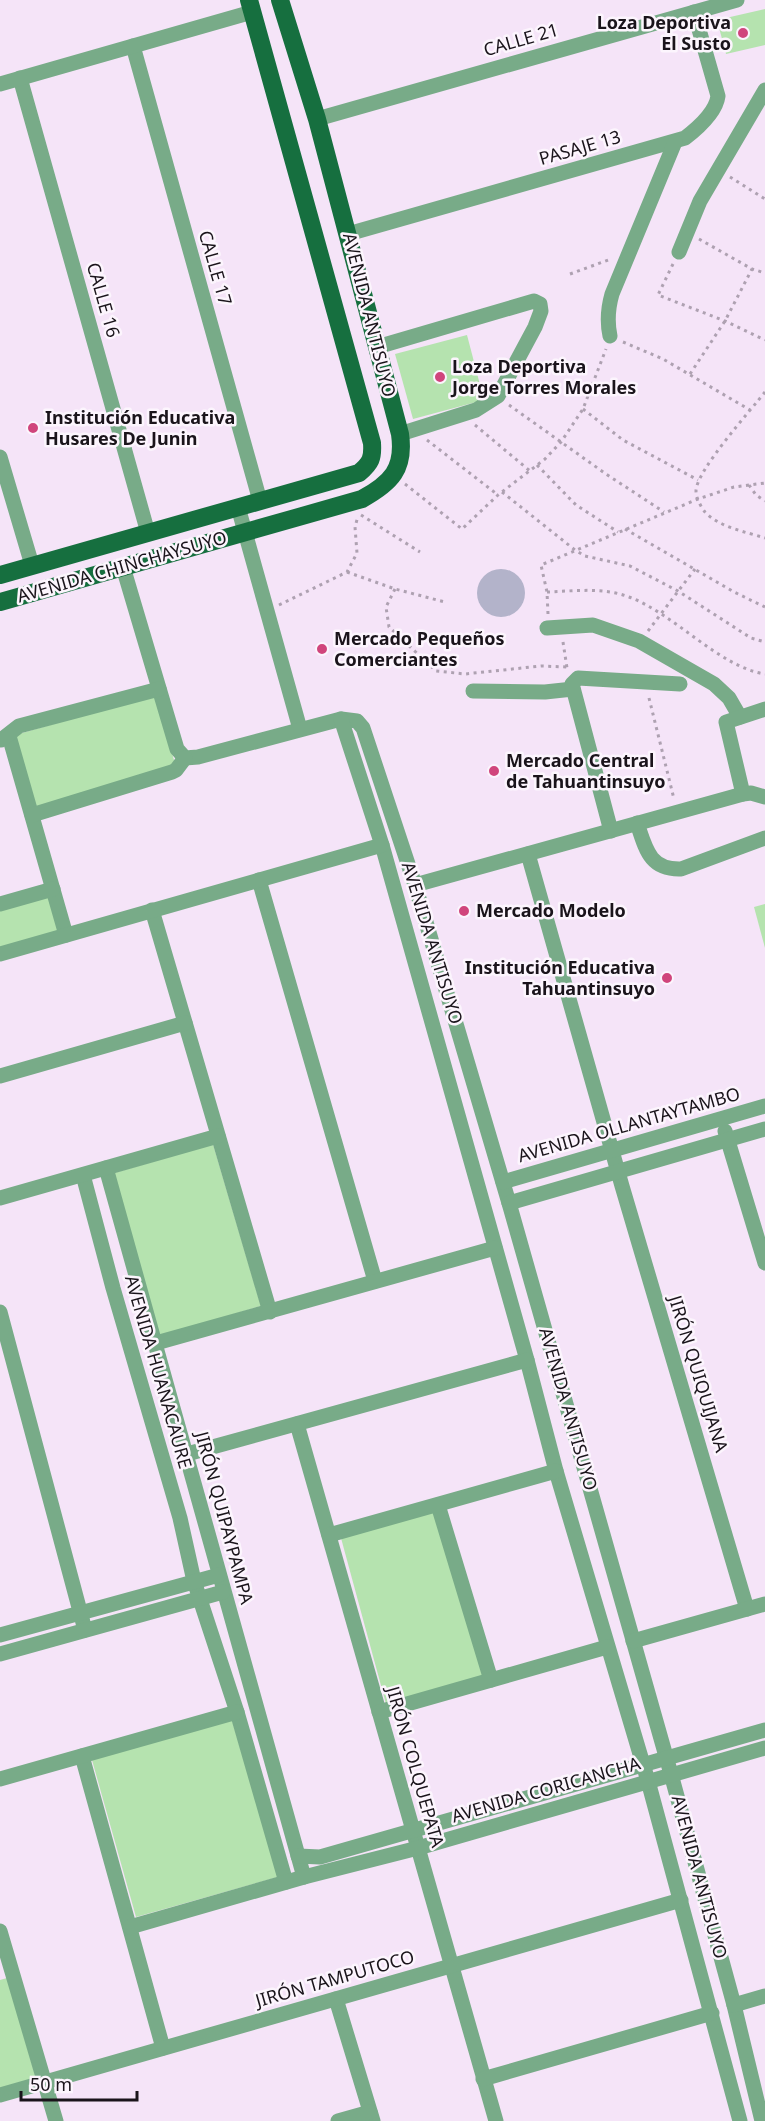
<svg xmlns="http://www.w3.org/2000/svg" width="765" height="2121" viewBox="0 0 765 2121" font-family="'Noto Sans',sans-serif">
<rect width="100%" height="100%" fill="#f5e4f8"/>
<!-- green -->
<g fill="#b5e3af">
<polygon points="765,9 765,45 726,54 717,20"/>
<polygon points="467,335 484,400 413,419 395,354"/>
<polygon points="155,695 176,767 36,808 15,735"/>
<polygon points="49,894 60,931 0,948 0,909"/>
<polygon points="765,904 765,948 754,907"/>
<polygon points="213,1144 261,1306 160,1336 114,1173"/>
<polygon points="435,1511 484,1675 386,1704 341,1538"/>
<polygon points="232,1720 278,1877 136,1917 92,1760"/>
<polygon points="7,1978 36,2078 0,2089 0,1980"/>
</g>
<!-- building -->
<circle fill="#b3b3ca" cx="501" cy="593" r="24"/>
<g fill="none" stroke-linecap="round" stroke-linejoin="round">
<!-- path -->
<g stroke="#aea1b1" stroke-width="3" stroke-dasharray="3 4.5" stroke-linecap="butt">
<polyline points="730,177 765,199"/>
<polyline points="699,239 752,269 765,273"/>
<polyline points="673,264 658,295 725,321 765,340"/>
<polyline points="570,274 611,259"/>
<polyline points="623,342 663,359 750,410"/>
<polyline points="690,374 725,321 752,269"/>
<path d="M 765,392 C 751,410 696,471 696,491 C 696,498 701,507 705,512 C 719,527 746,532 765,538"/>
<polyline points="509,405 606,474 664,512"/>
<polyline points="583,409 623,440 698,480"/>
<polyline points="475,425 530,471"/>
<polyline points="427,440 498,495"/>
<polyline points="537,465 576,505 618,532"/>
<polyline points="405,484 462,529 498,495 545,459 561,442 583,409 606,349"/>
<polyline points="749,485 756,495 765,501"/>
<polyline points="502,492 575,550 585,556 630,566 678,591 751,638 765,642"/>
<polyline points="361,515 420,552"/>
<polyline points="625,529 734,592 765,607"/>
<polyline points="347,572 395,589 445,602"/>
<polyline points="395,589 386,607 389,627 436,671 465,674 541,666 567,667"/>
<path d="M 547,592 C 575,591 603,587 629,597 C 675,614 719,667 765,674"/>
<polyline points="279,605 347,572 357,553 355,527 358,516"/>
<polyline points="548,614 547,592 541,565 698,499 734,487 765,483"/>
<polyline points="648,631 695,569"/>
<polyline points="563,642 567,668"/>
<polyline points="649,698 674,799"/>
</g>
<!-- minor -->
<g stroke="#78ab88" stroke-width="15">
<polyline points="133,46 260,501"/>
<polyline points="20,78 148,533"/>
<polyline points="0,84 252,12"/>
<polyline points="317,119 737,0"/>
<path d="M 348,234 L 685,138 C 698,128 716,112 718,96 L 694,12"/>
<polyline points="679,252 700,201 765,90"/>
<path d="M 610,336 C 607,322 608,308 612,294 L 675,142"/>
<polyline points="377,347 534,301 540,304 541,311 535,327 498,396 476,410 400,434"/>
<polyline points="0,457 32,565"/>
<polyline points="238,507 300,729"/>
<polyline points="123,567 177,749 185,758 198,757 341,719 357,721 363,728 415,885 509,1203 671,1774 734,2005 762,2121"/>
<polyline points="547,628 593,625 639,641 714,684 729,698 740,717"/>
<polyline points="473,691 545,692 573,689"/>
<polyline points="341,719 382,845 527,1360 556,1471 648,1781 740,2121"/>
<polyline points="9,736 66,935"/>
<polyline points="1,740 19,726 159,689"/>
<polyline points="743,794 726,722 765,709"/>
<polyline points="32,815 172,772 176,770 185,758"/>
<path d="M 637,823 C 646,850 650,870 681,869 L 765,838"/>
<polyline points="611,831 572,684 578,678 680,684"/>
<polyline points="528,854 622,1186 747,1609"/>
<polyline points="259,880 375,1281"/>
<polyline points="415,885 743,794 751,793 765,797"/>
<polyline points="0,904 53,889"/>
<polyline points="152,910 270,1312"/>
<polyline points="0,954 382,845"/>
<polyline points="0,1076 185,1023"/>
<polyline points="725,1131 765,1263"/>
<polyline points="106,1168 304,1877"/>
<polyline points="83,1175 113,1288 180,1518 194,1581 237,1712 286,1882"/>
<polyline points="503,1182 765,1106"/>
<polyline points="0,1198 218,1136"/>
<polyline points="509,1203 765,1129"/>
<polyline points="0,1312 85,1630"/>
<polyline points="156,1343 495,1248"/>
<polyline points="297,1424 496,2121"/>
<polyline points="187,1454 527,1360"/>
<polyline points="438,1505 491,1680"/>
<polyline points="329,1535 556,1471"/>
<polyline points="0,1635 219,1575"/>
<polyline points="633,1641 765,1604"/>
<polyline points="0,1654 223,1592"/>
<polyline points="379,1712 607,1647"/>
<polyline points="82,1756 163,2048"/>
<polyline points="0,1779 237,1712"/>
<polyline points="298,1856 320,1857 765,1730"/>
<polyline points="130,1927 304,1877 418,1848 765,1748"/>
<polyline points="0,1931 56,2121"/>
<polyline points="336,1999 373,2121"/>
<polyline points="734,2005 765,1996"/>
<polyline points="483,2079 712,2013"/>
<polyline points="0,2095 681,1900"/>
<polyline points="338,2121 370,2112"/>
</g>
<!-- major -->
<g stroke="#166f3f" stroke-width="18">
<path d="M 0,575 L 359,473 C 371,463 373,458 372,443 L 249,0"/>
<path d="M 0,602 L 362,499 C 391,483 405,469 400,434 L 317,119 L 280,0"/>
</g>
</g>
<!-- markers -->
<g fill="#d0457c" stroke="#fcf5fd" stroke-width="2">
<circle cx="743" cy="33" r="6"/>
<circle cx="440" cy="377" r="6"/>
<circle cx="33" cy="428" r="6"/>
<circle cx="322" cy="649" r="6"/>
<circle cx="494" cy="771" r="6"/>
<circle cx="464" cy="911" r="6"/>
<circle cx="667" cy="978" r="6"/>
</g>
<g text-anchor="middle" stroke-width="5" stroke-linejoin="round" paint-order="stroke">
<!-- poi labels -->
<g font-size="18" font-weight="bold" fill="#1a141b" stroke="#fcf5fd" text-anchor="start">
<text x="731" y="29" text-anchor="end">Loza Deportiva<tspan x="731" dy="21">El Susto</tspan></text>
<text x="452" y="373">Loza Deportiva<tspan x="452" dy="21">Jorge Torres Morales</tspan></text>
<text x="45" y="424">Institución Educativa<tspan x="45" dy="21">Husares De Junin</tspan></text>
<text x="334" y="645">Mercado Pequeños<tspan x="334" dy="21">Comerciantes</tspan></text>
<text x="506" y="767">Mercado Central<tspan x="506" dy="21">de Tahuantinsuyo</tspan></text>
<text x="476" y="917">Mercado Modelo</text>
<text x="655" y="974" text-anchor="end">Institución Educativa<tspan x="655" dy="21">Tahuantinsuyo</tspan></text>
</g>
<!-- street labels -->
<g font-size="18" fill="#1a141b" stroke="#fcf5fd">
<text transform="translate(521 40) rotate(-16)" y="6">CALLE 21</text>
<text transform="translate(580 148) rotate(-16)" y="6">PASAJE 13</text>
<text transform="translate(215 268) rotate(74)" y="6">CALLE 17</text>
<text transform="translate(103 300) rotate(74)" y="6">CALLE 16</text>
<text transform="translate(369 315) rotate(76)" y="6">AVENIDA ANTISUYO</text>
<text transform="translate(122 567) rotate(-16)" y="6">AVENIDA CHINCHAYSUYO</text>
<text transform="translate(432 943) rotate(73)" y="6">AVENIDA ANTISUYO</text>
<text transform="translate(629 1125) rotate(-16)" y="6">AVENIDA OLLANTAYTAMBO</text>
<text transform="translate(158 1372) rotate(74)" y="6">AVENIDA HUANACAURE</text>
<text transform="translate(698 1374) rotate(73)" y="6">JIRÓN QUIQUIJANA</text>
<text transform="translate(568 1409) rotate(74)" y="6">AVENIDA ANTISUYO</text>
<text transform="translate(224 1518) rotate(75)" y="6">JIRÓN QUIPAYPAMPA</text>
<text transform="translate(415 1767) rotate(74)" y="6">JIRÓN COLQUEPATA</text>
<text transform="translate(546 1790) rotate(-16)" y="6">AVENIDA CORICANCHA</text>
<text transform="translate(699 1877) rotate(75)" y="6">AVENIDA ANTISUYO</text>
<text transform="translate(335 1979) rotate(-16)" y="6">JIRÓN TAMPUTOCO</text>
</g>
</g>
<!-- scale -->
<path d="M21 2091v9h116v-9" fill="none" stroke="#1a141b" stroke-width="3"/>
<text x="30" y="2091" font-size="18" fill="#1a141b" stroke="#fcf5fd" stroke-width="4.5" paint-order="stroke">50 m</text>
</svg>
